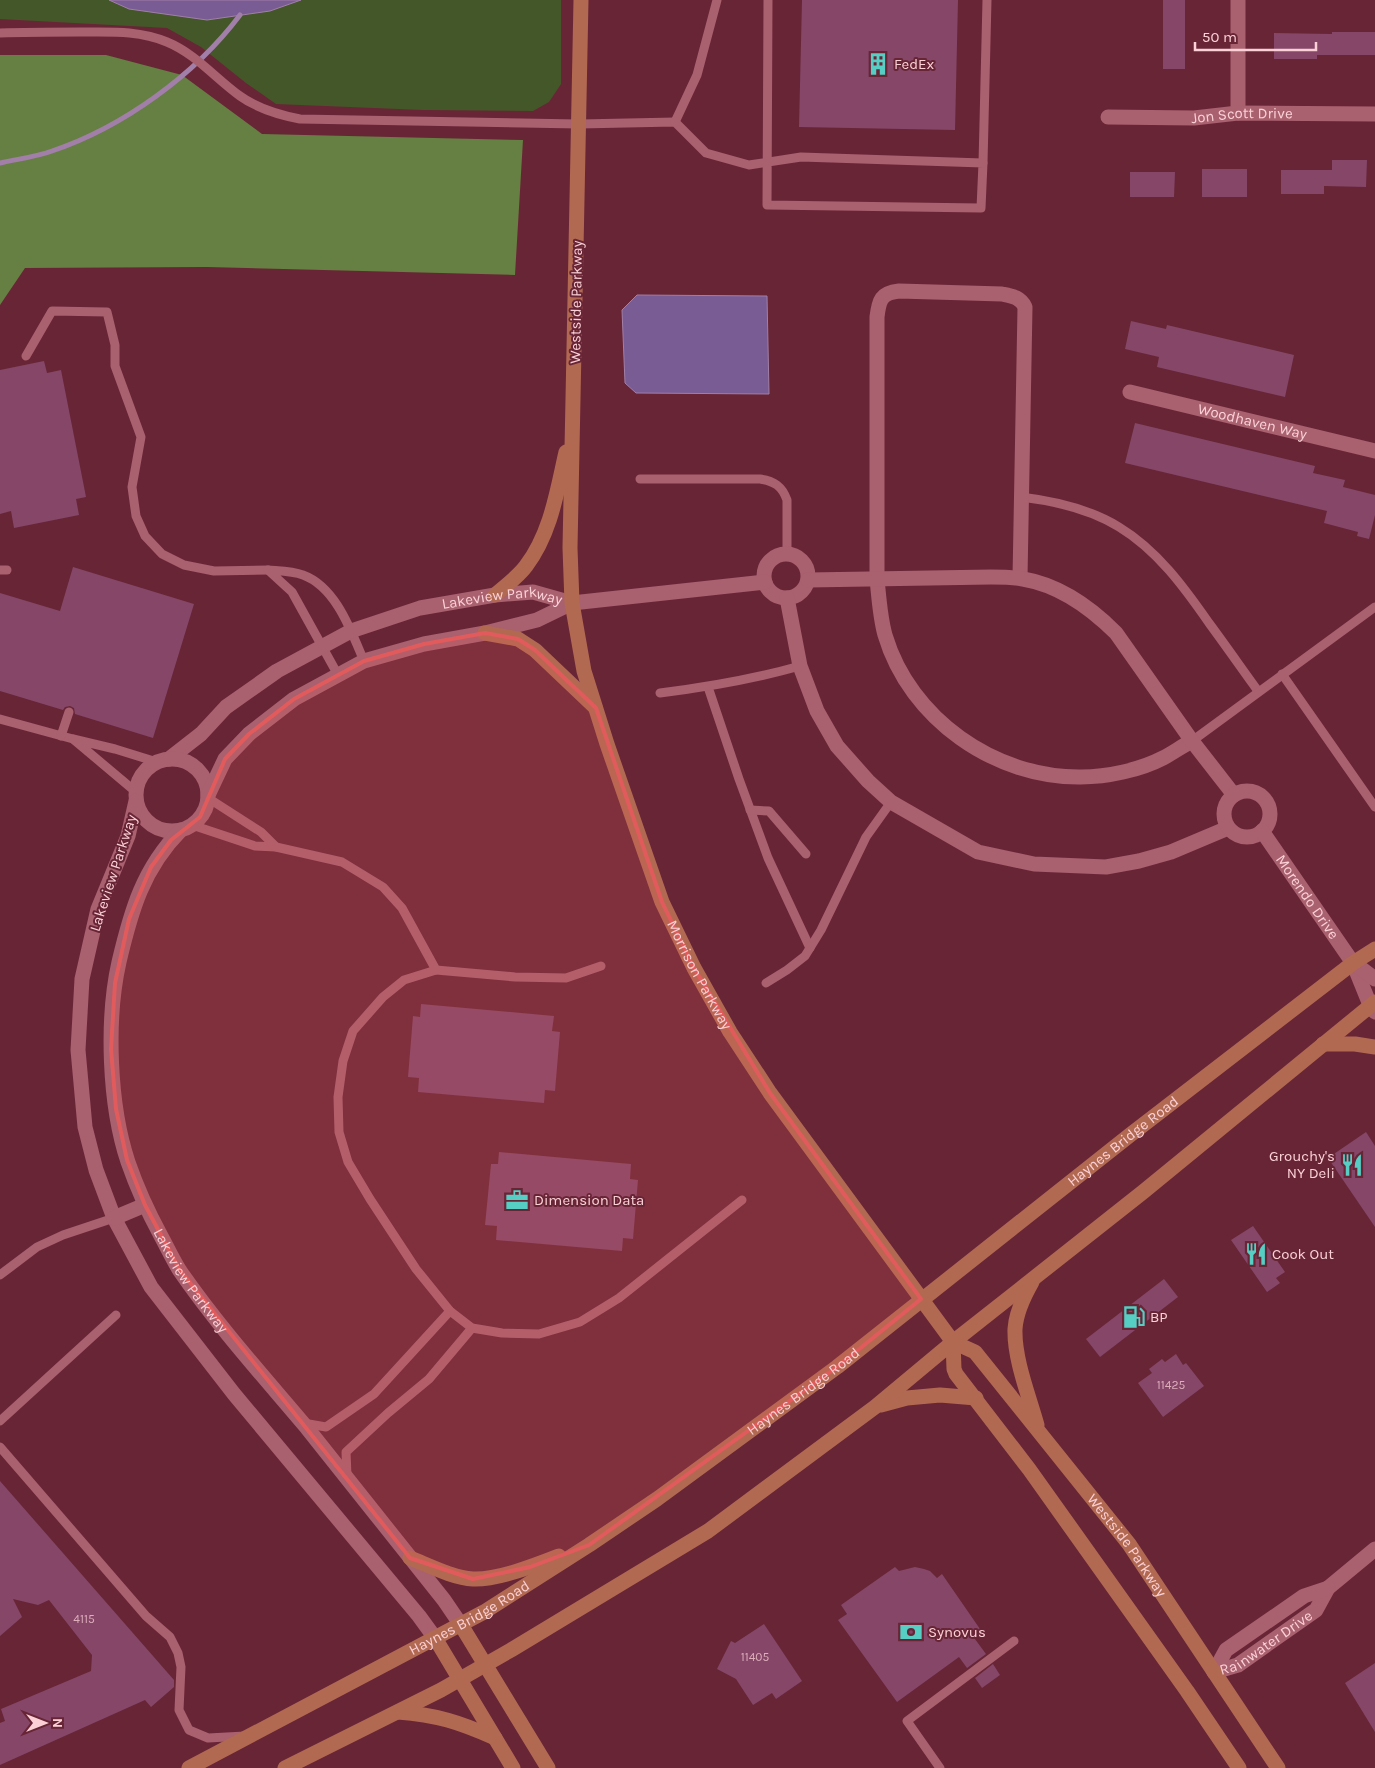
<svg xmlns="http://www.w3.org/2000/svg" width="1375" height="1768" viewBox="0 0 1375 1768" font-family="Karla,sans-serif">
<rect width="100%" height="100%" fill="#682536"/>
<!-- green -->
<polygon fill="#445729" points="0,0 561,0 561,84 549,102 533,111 423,110 276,104 246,83 201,47 167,28 0,19"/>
<!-- forest -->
<polygon fill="#667f42" points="0,55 106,55 182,75 262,134 523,140 515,275 207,267 25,268 0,305"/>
<!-- water -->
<g fill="#7a5c94" stroke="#a17fa8">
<polygon points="109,0 301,0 270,11 207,20 129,9"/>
<polygon points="637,295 767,296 769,394 636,393 625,383 622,310"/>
</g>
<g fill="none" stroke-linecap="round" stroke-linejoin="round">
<!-- stream -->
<path stroke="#a17fa8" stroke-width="5" d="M 0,163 C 17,159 36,157 52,151 C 123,127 195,75 240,15"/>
</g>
<!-- building -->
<g fill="#854668">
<polygon points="802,0 958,0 955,130 799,127"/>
<rect x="1163" y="0" width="22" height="69"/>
<polygon points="1332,32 1375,32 1375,55 1317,55 1317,59 1274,59 1274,33 1332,34"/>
<polygon points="1332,160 1367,160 1366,187 1324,186 1324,194 1281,194 1281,170 1332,170"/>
<rect x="1202" y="169" width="45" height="28"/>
<polygon points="1130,172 1175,172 1174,197 1130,197"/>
<polygon points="1131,321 1166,329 1167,325 1294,355 1285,397 1157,367 1159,357 1125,349"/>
<polygon points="44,361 47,373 61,370 86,497 76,499 79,515 14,528 11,511 0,514 0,370"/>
<polygon points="1135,423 1315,466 1313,473 1345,480 1343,487 1375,495 1375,515 1369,539 1357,536 1358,532 1324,523 1327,511 1125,463"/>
<polygon points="73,567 194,604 153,738 75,714 74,708 70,706 65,707 63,710 0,691 0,593 60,611"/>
<polygon points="421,1004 554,1016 552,1031 560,1032 555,1091 545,1090 544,1103 418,1092 419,1078 408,1077 413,1016 420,1017"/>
<polygon points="1366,1132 1375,1146 1375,1227 1328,1158"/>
<polygon points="499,1152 631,1164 630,1179 638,1180 633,1239 623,1238 622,1251 496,1240 497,1226 485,1225 491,1164 498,1164"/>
<polygon points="1253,1226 1285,1272 1276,1278 1280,1283 1267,1292 1231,1240"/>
<polygon points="1164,1279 1178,1297 1100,1357 1086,1339"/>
<polygon points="1176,1354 1183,1365 1186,1363 1204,1386 1163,1417 1138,1383 1152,1373 1149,1369 1162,1359 1165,1362"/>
<polygon points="0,1481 174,1680 174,1687 151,1707 145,1700 0,1765 0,1723 5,1721 1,1709 91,1671 92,1655 49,1600 38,1605 13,1599 22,1617 0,1636"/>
<polygon points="895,1567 899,1571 915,1567 924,1569 930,1571 937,1578 942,1574 980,1629 972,1635 986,1654 967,1668 959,1657 897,1702 838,1620 847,1614 841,1605"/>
<polygon points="764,1624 802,1681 776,1699 772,1693 753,1705 736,1679 717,1669 731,1641 735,1643"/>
<polygon points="1375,1663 1375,1732 1345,1683"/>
<polygon points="993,1664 1000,1675 982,1688 975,1678"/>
</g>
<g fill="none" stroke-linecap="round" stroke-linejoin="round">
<!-- lane -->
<g stroke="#a9606f" stroke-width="9">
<path d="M 0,33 C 27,32 54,32 80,32 C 109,32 139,30 167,42 C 196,54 215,78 240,96 C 258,109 279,115 300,119 L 579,124 L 675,122 L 706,153 L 749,165 L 801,157 L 983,163 L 981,208 L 767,205 L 768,0"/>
<polyline points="675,122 697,75 717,0"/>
<polyline points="983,163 987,0"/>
<polyline points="26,356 52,311 107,312 115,345 115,366 141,437 132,487 136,516 145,536 162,554 184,565 214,571 268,570"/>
<path d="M 640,479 L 760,479 C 774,481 782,486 787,500 L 787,554"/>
<path d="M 1021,497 C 1055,501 1090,509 1119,527 C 1157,550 1184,587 1209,623 C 1226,646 1242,669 1258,691"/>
<polyline points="0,570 7,570"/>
<polyline points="1282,674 1375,807"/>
<path d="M 338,675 L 292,592 L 268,570 C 279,571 292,571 303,575 C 336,587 351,631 364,661"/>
<polyline points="708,687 739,779 768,858 810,948"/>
<path d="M 660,693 C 708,687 754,679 800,666"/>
<polyline points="0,719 73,739"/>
<polyline points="61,736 69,712"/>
<polyline points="1192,741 1375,607"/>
<polyline points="136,792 73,739 115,749 157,762"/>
<polyline points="208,798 261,832 276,847"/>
<polyline points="750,810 769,811 806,854"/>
<polyline points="192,825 255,846 276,847 342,862 383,887 402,908 436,970 515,977 566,978 601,966"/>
<polyline points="436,970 404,980 383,997 353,1031 343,1061 338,1097 339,1132 348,1162 370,1199 416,1269 450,1311 472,1328 502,1333 539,1334 580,1322 619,1298 742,1200"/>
<polyline points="766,983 787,970 805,956 821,930 866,837 891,802"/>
<polyline points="0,1275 37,1247 63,1235 114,1218"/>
<polyline points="0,1421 116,1315"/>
<polyline points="303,1423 326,1427 374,1394 450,1311"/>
<polyline points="0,1447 146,1616 170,1637 178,1653 181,1667 179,1710 189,1730 208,1738 245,1736"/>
<polyline points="347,1476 346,1452 388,1413 429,1379 472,1328"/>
<polyline points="940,1768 907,1721 1014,1641"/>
</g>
<!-- street -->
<g stroke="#a9606f" stroke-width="15">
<polyline points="1238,113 1238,0"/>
<path id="s1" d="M 1108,117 L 1194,118 L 1238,113 L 1375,114"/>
<path id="s2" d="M 1130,392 L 1375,451"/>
<circle cx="786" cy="576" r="22"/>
<path d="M 1020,578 L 1025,307 C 1020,297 1012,296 1002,294 L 899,291 C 881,293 879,300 877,317 L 877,579 C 879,598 880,617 885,635 C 910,719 995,778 1081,777 C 1107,777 1140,770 1163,758 C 1173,753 1182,746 1192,741"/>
<path d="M 808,580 L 991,577 C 1002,577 1012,577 1023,579 C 1059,585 1090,607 1116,633 L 1192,741 L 1234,795"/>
<polyline points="787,598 800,666 817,711 837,746 868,781 891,802 978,852 1034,864 1106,867 1139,861 1171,852 1228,828"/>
<path id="s3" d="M 169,759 L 201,734 L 226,707 L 277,671 L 351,631 L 420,608 L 495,595 L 533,592 L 572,603"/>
<circle cx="172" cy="795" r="36"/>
<circle cx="1247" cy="814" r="23"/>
<polyline points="208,795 225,759 249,734 294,699 364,661 424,644 485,633 537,620 572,603 765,582"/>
<polyline points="136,801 128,836 98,909 82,979 78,1050 85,1127 96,1170 114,1218 151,1287 234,1394 419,1616 435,1638"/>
<path id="s4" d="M 181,830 C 143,868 131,911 119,962 C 106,1020 109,1105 128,1162 C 137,1188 148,1212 161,1236 C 167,1247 173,1260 180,1271 C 218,1326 264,1377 307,1428 C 353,1485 398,1543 444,1600 L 461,1625"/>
<path id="s5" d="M 1262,831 L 1353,963 L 1370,1005 L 1375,1012"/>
<polyline points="1354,963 1375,979"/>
<polyline points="114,1218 145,1205"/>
<path id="s6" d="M 1214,1672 L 1238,1665 L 1316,1610 L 1328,1588 L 1375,1549"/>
<polyline points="1214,1672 1226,1650 1304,1596 1328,1588"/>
</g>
<!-- secondary -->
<g stroke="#b26952" stroke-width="15">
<path id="s7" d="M 581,0 L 570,548 L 572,603 L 584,671 L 607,744 L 662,902 L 694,968 L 730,1032 L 770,1093 L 953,1342 L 975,1352 L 1129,1544 L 1278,1768"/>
<path d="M 495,595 C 505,586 518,577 526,566 C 551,533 557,491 566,452"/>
<polyline points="485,633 518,639 535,650 595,707"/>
<polyline points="1323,1044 1355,1044 1375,1047"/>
<path d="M 1032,1282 C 1024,1296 1016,1313 1015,1329 C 1014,1359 1029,1396 1037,1425"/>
<polyline points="953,1342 954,1369 956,1374 1029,1469 1187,1691 1239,1768"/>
<polyline points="881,1405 907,1398 940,1395 976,1398"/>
<path d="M 410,1558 C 428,1565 453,1578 473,1579 C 498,1580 536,1565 559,1556"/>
<polyline points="461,1625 548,1768"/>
<polyline points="435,1638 513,1768"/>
<path d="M 398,1712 C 437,1715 459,1722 495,1738"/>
<path id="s8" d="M 189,1768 L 484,1612 L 589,1545 L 657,1499 L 837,1367 L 1130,1135 L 1353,963 L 1375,949"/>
<polyline points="285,1768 441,1690 511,1650 708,1531 875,1407 953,1342 1143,1192 1375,1002"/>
</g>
</g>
<!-- marked area -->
<path fill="#e15b5c" fill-opacity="0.2" stroke="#e15b5c" stroke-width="4" stroke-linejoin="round" d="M 485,633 L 518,639 L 535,650 L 596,708 L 662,902 L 694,968 L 770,1093 L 921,1299 L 837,1367 L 589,1545 L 530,1567 L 473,1579 L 410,1558 L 179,1269 L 145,1205 L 127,1160 L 116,1109 L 111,1049 L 115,983 L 129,919 L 151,867 L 171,840 L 200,817 L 225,759 L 249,734 L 294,699 L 364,661 L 424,644 Z"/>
<!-- icons -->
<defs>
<symbol id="building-bare" viewBox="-9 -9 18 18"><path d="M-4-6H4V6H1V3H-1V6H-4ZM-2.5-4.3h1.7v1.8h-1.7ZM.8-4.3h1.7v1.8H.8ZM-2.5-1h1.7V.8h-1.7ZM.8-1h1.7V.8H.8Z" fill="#56cec4" stroke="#682536" stroke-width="2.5" paint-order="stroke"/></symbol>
<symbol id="restaurant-bare" viewBox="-9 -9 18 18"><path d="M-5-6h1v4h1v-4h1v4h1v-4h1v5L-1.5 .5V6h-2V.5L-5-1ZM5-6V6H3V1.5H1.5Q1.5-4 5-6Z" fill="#56cec4" stroke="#682536" stroke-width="2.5" paint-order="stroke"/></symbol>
<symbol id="office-bare" viewBox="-9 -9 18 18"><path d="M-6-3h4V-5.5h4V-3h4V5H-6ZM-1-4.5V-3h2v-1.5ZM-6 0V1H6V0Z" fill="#56cec4" stroke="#682536" stroke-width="2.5" paint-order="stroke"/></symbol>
<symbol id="fuel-bare" viewBox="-9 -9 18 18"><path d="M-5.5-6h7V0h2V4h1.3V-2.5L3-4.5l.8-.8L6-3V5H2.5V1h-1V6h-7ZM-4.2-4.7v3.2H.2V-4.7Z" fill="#56cec4" stroke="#682536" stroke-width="2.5" paint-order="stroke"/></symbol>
<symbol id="bank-bare" viewBox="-9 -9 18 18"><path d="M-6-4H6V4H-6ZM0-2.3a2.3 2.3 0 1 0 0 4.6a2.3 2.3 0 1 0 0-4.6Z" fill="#56cec4" stroke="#682536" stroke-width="2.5" paint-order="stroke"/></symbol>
</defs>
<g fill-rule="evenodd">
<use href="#building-bare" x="862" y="48" width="32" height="32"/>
<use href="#restaurant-bare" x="1336" y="1149" width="32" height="32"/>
<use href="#office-bare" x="501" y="1184" width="32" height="32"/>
<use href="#restaurant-bare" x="1240" y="1238" width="32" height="32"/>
<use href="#fuel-bare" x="1118" y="1301" width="32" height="32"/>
<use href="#bank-bare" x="895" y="1616" width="32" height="32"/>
</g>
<g text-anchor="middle" stroke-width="4" stroke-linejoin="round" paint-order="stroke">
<!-- number labels -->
<g font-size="12" fill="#deaebb">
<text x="1171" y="1389">11425</text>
<text x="84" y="1623">4115</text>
<text x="755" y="1661">11405</text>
</g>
<!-- poi labels -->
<g font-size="15" fill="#fbd1d7" stroke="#682536" text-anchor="start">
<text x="894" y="69">FedEx</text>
<text x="1335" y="1161" text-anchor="end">Grouchy's<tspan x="1335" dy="17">NY Deli</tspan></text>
<text x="534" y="1205">Dimension Data</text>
<text x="1272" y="1259">Cook Out</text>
<text x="1150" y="1322">BP</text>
<text x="928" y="1637">Synovus</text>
</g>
<!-- street labels -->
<g font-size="15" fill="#fbd1d7" stroke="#682536">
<text dy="5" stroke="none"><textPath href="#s1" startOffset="134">Jon Scott Drive</textPath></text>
<text transform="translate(576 302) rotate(-89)" y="5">Westside Parkway</text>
<text dy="5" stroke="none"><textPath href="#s2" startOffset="126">Woodhaven Way</textPath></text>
<text dy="5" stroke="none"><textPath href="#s3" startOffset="380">Lakeview Parkway</textPath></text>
<text transform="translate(113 873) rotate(-72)" y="5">Lakeview Parkway</text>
<text dy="5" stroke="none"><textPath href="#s5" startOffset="80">Morendo Drive</textPath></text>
<text dy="5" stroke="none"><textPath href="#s7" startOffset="998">Morrison Parkway</textPath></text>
<text dy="5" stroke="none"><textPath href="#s8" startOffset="1128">Haynes Bridge Road</textPath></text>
<text dy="5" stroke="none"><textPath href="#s4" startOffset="485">Lakeview Parkway</textPath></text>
<text dy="5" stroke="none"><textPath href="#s8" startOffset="722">Haynes Bridge Road</textPath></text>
<text dy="5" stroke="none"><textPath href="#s7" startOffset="1715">Westside Parkway</textPath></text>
<text dy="5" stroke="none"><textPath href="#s8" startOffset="318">Haynes Bridge Road</textPath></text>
<text dy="5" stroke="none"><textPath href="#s6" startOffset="60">Rainwater Drive</textPath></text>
</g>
</g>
<!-- north arrow -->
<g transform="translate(45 1723) rotate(90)" stroke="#682536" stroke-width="4" paint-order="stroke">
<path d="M0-4L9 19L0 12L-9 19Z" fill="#fbd1d7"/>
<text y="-8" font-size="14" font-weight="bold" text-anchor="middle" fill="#fbd1d7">N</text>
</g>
<!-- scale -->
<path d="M1195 42v8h121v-8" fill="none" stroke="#fbd1d7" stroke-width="2.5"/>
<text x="1202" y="42" font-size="15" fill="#fbd1d7" stroke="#682536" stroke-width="4" paint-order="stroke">50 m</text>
</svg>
